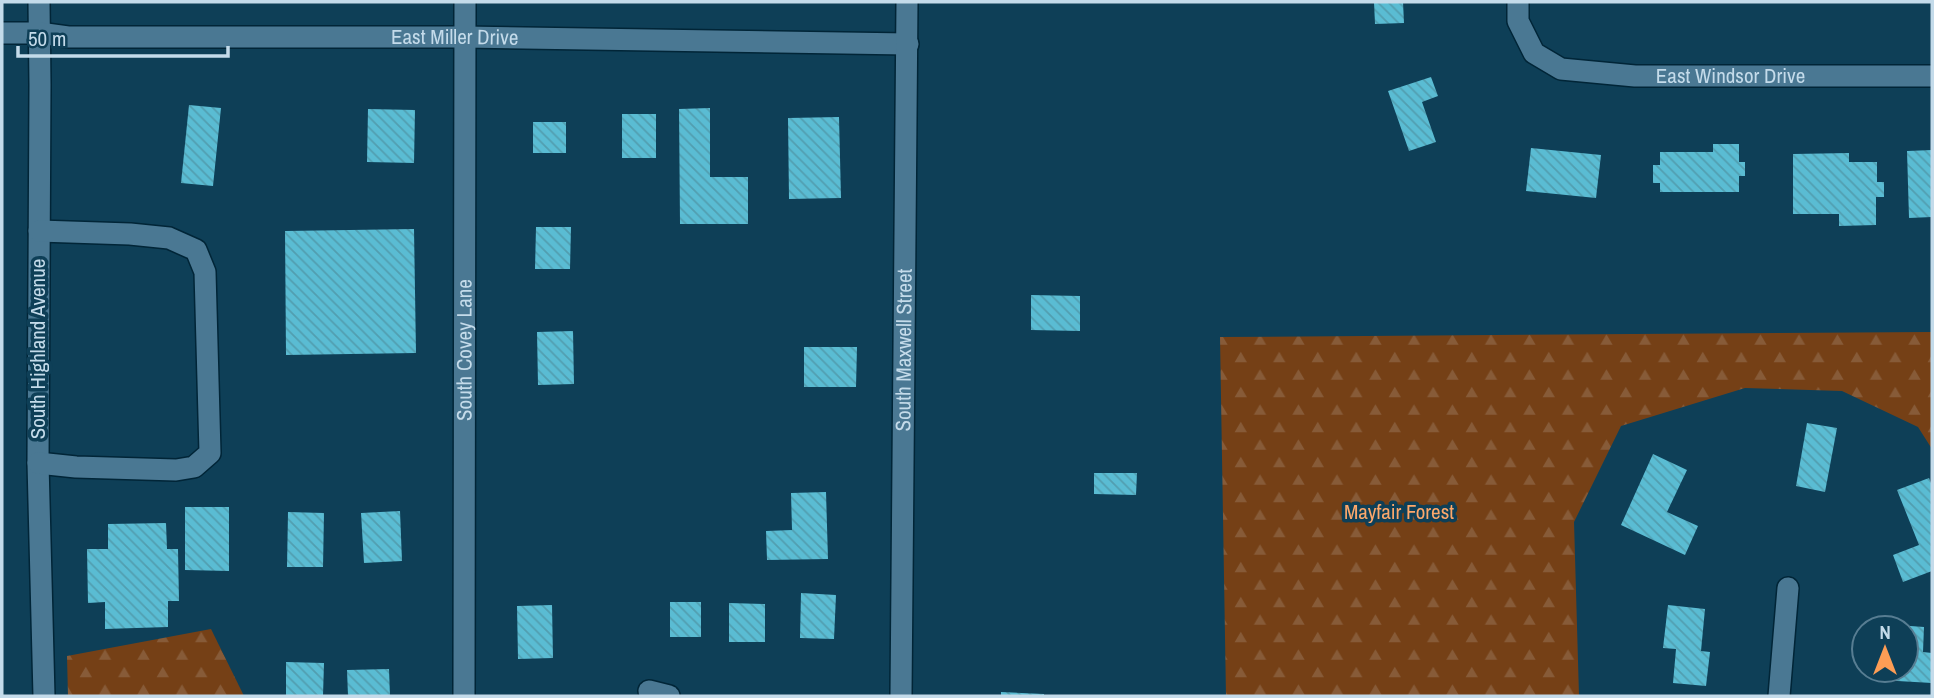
<svg xmlns="http://www.w3.org/2000/svg" width="1934" height="698" viewBox="0 0 1934 698" font-family="'Archivo Narrow',sans-serif">
<defs>
<pattern id="forest-firs" width="22" height="20" patternUnits="userSpaceOnUse" patternTransform="scale(1.75)"><rect width="22" height="20" fill="#754016"/><path d="M5 1l3.5 6h-7zM16 11l3.5 6h-7z" fill="#875b38"/></pattern>
<pattern id="building-back-hatch" width="6" height="6" patternUnits="userSpaceOnUse" patternTransform="scale(1.75)"><rect width="6" height="6" fill="#5abcd3"/><path d="M-1 5l2 2M0 0l6 6M5-1l2 2" fill="none" stroke="#529eb0"/></pattern>
</defs>
<rect width="100%" height="100%" fill="#0e3f57"/>
<!-- forest -->
<g fill="url(#forest-firs)">
<polygon points="1932,332 1932,449 1918,427 1842,391 1745,388 1621,426 1574,522 1579,696 1226,696 1220,337"/>
<polygon points="211,629 244,696 68,696 67,656"/>
</g>
<!-- building -->
<g fill="url(#building-back-hatch)">
<polygon points="1374,2 1403,2 1404,23 1375,24"/>
<polygon points="1431,77 1438,96 1422,102 1436,142 1409,151 1388,91"/>
<polygon points="189,105 221,108 213,186 181,183"/>
<polygon points="710,108 710,177 748,177 748,224 680,224 679,109"/>
<polygon points="368,109 415,110 414,163 367,162"/>
<rect x="622" y="114" width="34" height="44"/>
<polygon points="839,117 841,198 789,199 788,118"/>
<rect x="533" y="122" width="33" height="31"/>
<polygon points="1713,144 1739,144 1739,162 1745,162 1745,176 1739,176 1739,192 1660,192 1660,183 1653,183 1653,165 1660,165 1660,152 1713,152"/>
<polygon points="1531,148 1601,155 1596,198 1526,191"/>
<polygon points="1932,150 1932,217 1909,218 1907,151"/>
<polygon points="1849,153 1849,162 1877,162 1877,182 1884,182 1884,197 1876,197 1876,225 1839,226 1839,214 1793,214 1793,154"/>
<polygon points="536,227 571,227 570,269 535,269"/>
<polygon points="414,229 416,353 286,355 285,231"/>
<polygon points="1031,295 1080,296 1080,331 1031,330"/>
<polygon points="573,331 574,384 538,385 537,332"/>
<polygon points="804,347 857,347 856,387 804,387"/>
<polygon points="1807,423 1837,428 1825,492 1796,486"/>
<polygon points="1653,454 1687,470 1667,512 1698,526 1685,555 1621,525"/>
<polygon points="1094,473 1137,473 1136,495 1094,494"/>
<polygon points="1929,478 1932,485 1932,571 1903,582 1893,555 1919,545 1897,490"/>
<polygon points="826,492 828,559 767,560 766,531 792,530 791,493"/>
<polygon points="185,507 229,507 229,571 185,570"/>
<polygon points="400,511 402,561 364,563 361,513"/>
<polygon points="288,512 324,513 323,567 287,567"/>
<polygon points="166,523 167,549 178,549 179,601 168,601 168,627 105,629 105,602 88,603 87,549 108,549 108,524"/>
<polygon points="801,593 836,595 834,639 800,638"/>
<rect x="670" y="602" width="31" height="35"/>
<polygon points="729,603 765,604 765,642 729,642"/>
<polygon points="552,605 553,658 518,659 517,606"/>
<polygon points="1668,605 1705,609 1701,651 1710,652 1706,686 1673,683 1676,649 1663,648"/>
<polygon points="1884,624 1924,627 1923,652 1932,653 1932,683 1880,680 1881,670 1906,670 1906,628 1883,628"/>
<polygon points="286,662 324,663 323,696 286,696"/>
<polygon points="389,669 390,696 348,696 347,670"/>
<polygon points="1001,692 1044,694 1044,696 1001,696"/>
</g>
<g fill="none" stroke-linecap="round" stroke-linejoin="round">
<defs>
<g id="minor">
<polyline points="39,2 40,85 38,463 44,696"/>
<path id="s1" d="M 1518,2 L 1518,21 L 1534,53 L 1561,69 L 1635,76 L 1932,76"/>
<path id="s2" d="M 2,33 L 39,33 L 68,37 L 464,37 L 908,44"/>
<polyline points="38,463 76,467 176,470 194,467 210,453 205,272 196,250 169,238 130,234 39,231"/>
<polyline points="649,691 669,696"/>
<path id="s3" d="M 464,696 L 465,2"/>
<path id="s4" d="M 901,696 L 907,2"/>
<polyline points="1779,696 1788,588"/>
</g>
</defs>
<!-- minor casing -->
<use href="#minor" stroke="#012537" stroke-width="24"/>
<!-- minor -->
<use href="#minor" stroke="#4a7893" stroke-width="21"/>
</g>
<g text-anchor="middle" stroke-width="7" stroke-linejoin="round" paint-order="stroke">
<!-- street labels -->
<g font-size="21" fill="#c4dbea" stroke="#0e3f57">
<text dy="7" stroke="none"><textPath href="#s2" startOffset="453">East Miller Drive</textPath></text>
<text dy="7" stroke="none"><textPath href="#s1" startOffset="256">East Windsor Drive</textPath></text>
<text transform="translate(38 349) rotate(-90)" y="7">South Highland Avenue</text>
<text dy="7" stroke="none"><textPath href="#s3" startOffset="346">South Covey Lane</textPath></text>
<text dy="7" stroke="none"><textPath href="#s4" startOffset="346">South Maxwell Street</textPath></text>
</g>
<!-- park labels -->
<g font-size="21" fill="#fda86b" stroke="#0e3f57">
<text x="1399" y="519">Mayfair Forest</text>
</g>
</g>
<!-- border -->
<rect width="1934" height="698" fill="none" stroke="#c4dbea" stroke-width="7"/>
<!-- north arrow -->
<g transform="translate(1885 649)"><circle r="33" fill="#0e3f57" stroke="#577d92" stroke-width="2"/>
<path d="M0-5L12 26L0 18L-12 26Z" fill="#fd9d55"/>
<text y="-10" font-size="19" font-weight="bold" text-anchor="middle" fill="#c4dbea">N</text>
</g>
<!-- scale -->
<path d="M18 46v10h210v-10" fill="none" stroke="#c4dbea" stroke-width="3.5"/>
<text x="28" y="46" font-size="21" fill="#c4dbea" stroke="#0e3f57" stroke-width="5" paint-order="stroke">50 m</text>
</svg>
